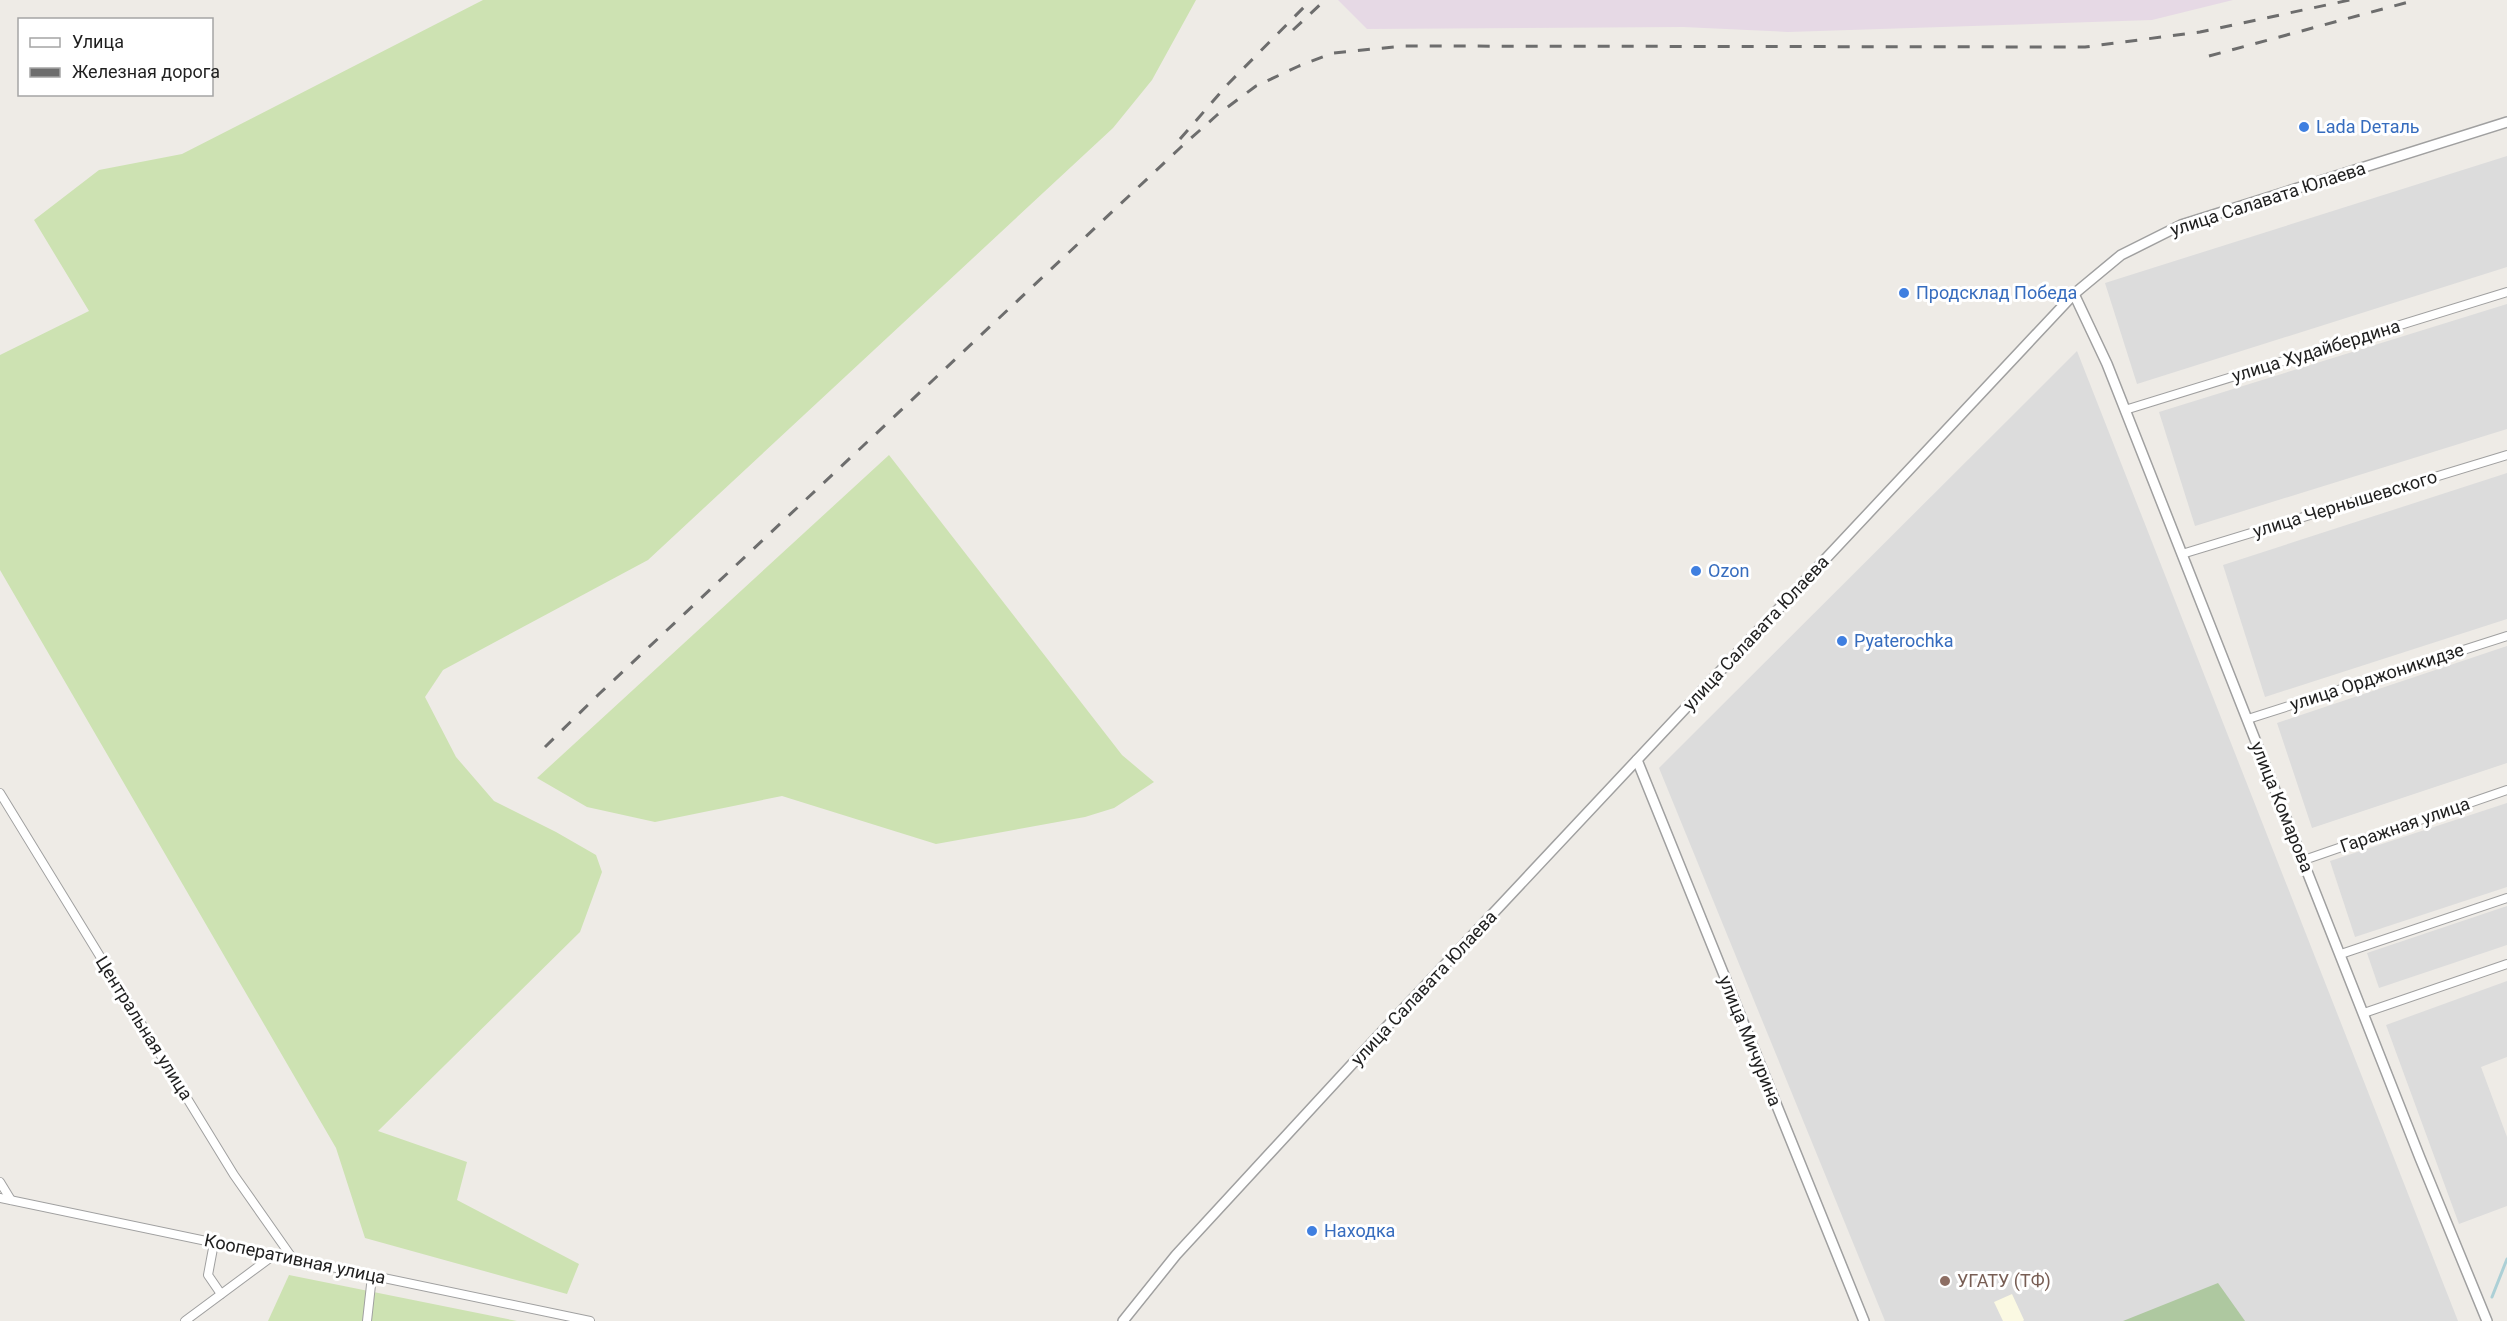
<svg xmlns="http://www.w3.org/2000/svg" width="2507" height="1321" viewBox="0 0 2507 1321" font-family="Roboto,sans-serif">
<rect width="100%" height="100%" fill="#eeebe6"/>
<!-- residential -->
<g fill="#dcdcdc">
<polygon points="2507,156 2507,267 2137,384 2105,283"/>
<polygon points="2507,304 2507,429 2195,526 2159,412"/>
<polygon points="2077,351 2458,1321 1885,1321 1659,768"/>
<polygon points="2507,473 2507,619 2265,697 2223,565"/>
<polygon points="2507,646 2507,763 2312,828 2277,723"/>
<polygon points="2507,803 2507,887 2355,937 2330,861"/>
<polygon points="2507,906 2507,945 2379,988 2367,953"/>
<polygon points="2507,981 2507,1057 2481,1067 2507,1137 2507,1206 2459,1224 2386,1025"/>
</g>
<!-- industrial -->
<polygon fill="#e6d9e5" points="1338,0 2233,0 2152,20 1788,32 1683,27 1367,29"/>
<!-- education -->
<polygon fill="#fbf9e2" points="2012,1294 2024,1320 2023,1321 2003,1321 1994,1302"/>
<!-- grass -->
<g fill="#cde2b2">
<polygon points="483,0 1196,0 1152,80 1113,128 648,560 443,670 425,697 456,757 494,801 556,832 596,855 602,872 580,932 378,1131 467,1162 457,1200 579,1264 567,1294 365,1238 336,1148 0,570 0,355 89,311 34,220 99,170 182,154"/>
<polygon points="889,455 1122,755 1154,782 1114,808 1085,817 936,844 782,796 655,822 587,807 537,778"/>
<polygon points="289,1275 517,1321 268,1321"/>
</g>
<!-- forest -->
<polygon fill="#aec8a0" points="2218,1283 2245,1321 2123,1321"/>
<g fill="none" stroke-linecap="round" stroke-linejoin="round">
<!-- stream -->
<polyline stroke="#acd0d6" stroke-width="3" points="2492,1297 2507,1259"/>
<defs>
<g id="minor">
<polyline points="2125,410 2507,292"/>
<polyline points="2182,554 2507,455"/>
<polyline points="2248,719 2507,636"/>
<polyline points="0,793 234,1175 293,1259"/>
<polyline points="2304,860 2507,790"/>
<polyline points="2341,954 2507,898"/>
<polyline points="2364,1013 2507,964"/>
<polyline points="0,1182 11,1200"/>
<polyline points="0,1198 590,1321"/>
<polyline points="214,1243 208,1275 221,1294"/>
<polyline points="185,1321 274,1255"/>
<polyline points="367,1321 372,1276"/>
</g>
<g id="tertiary">
<polyline points="2074,294 2107,364 2420,1158 2487,1321"/>
<polyline points="1637,760 1864,1321"/>
<polyline points="1123,1321 1176,1255 1378,1036 2074,294 2121,255 2181,225 2507,122"/>
</g>
</defs>
<!-- minor casing -->
<use href="#minor" stroke="#a0a0a0" stroke-width="10"/>
<!-- tertiary casing -->
<use href="#tertiary" stroke="#a0a0a0" stroke-width="12"/>
<!-- minor -->
<use href="#minor" stroke="#fff" stroke-width="8"/>
<!-- tertiary -->
<use href="#tertiary" stroke="#fff" stroke-width="9"/>
<!-- rail -->
<g stroke="#6d6d6d" stroke-width="3" stroke-dasharray="12 12" stroke-linecap="butt">
<polyline points="1293,30 1325,0"/>
<polyline points="2209,56 2416,0"/>
<polyline points="1180,139 1228,84 1311,0"/>
<polyline points="545,747 599,694 1180,148 1217,115 1256,86 1299,66 1333,53 1404,46 2085,47 2200,32 2350,0"/>
</g>
</g>
<!-- markers -->
<g fill="#3f7fe0" stroke="#fff" stroke-width="2">
<circle cx="2304" cy="127" r="6"/>
<circle cx="1904" cy="293" r="6"/>
<circle cx="1696" cy="571" r="6"/>
<circle cx="1842" cy="641" r="6"/>
<circle cx="1312" cy="1231" r="6"/>
</g>
<circle fill="#8d6e63" stroke="#fff" stroke-width="2" cx="1945" cy="1281" r="6"/>
<g text-anchor="middle" stroke-width="6" stroke-linejoin="round" paint-order="stroke">
<!-- shop labels -->
<g font-size="18" fill="#366cbe" stroke="#fff" text-anchor="start">
<text x="2316" y="133">Lada Dеталь</text>
<text x="1916" y="299">Продсклад Победа</text>
<text x="1708" y="577">Ozon</text>
<text x="1854" y="647">Pyaterochka</text>
<text x="1324" y="1237">Находка</text>
</g>
<!-- street labels -->
<g font-size="18" fill="#1f1f1f" stroke="#fff">
<text transform="translate(2268 199) rotate(-18)" y="6">улица Салавата Юлаева</text>
<text transform="translate(2316 351) rotate(-17)" y="6">улица Худайбердина</text>
<text transform="translate(2345 504) rotate(-17)" y="6">улица Чернышевского</text>
<text transform="translate(1756 633) rotate(-47)" y="6">улица Салавата Юлаева</text>
<text transform="translate(2377 677) rotate(-18)" y="6">улица Орджоникидзе</text>
<text transform="translate(2282 807) rotate(68)" y="6">улица Комарова</text>
<text transform="translate(2405 825) rotate(-19)" y="6">Гаражная улица</text>
<text transform="translate(1424 988) rotate(-47)" y="6">улица Салавата Юлаева</text>
<text transform="translate(144 1028) rotate(58)" y="6">Центральная улица</text>
<text transform="translate(1750 1041) rotate(68)" y="6">улица Мичурина</text>
<text transform="translate(295 1259) rotate(12)" y="6">Кооперативная улица</text>
</g>
<!-- education labels -->
<g font-size="18" fill="#785e54" stroke="#fff" text-anchor="start">
<text x="1957" y="1287">УГАТУ (ТФ)</text>
</g>
</g>
<!-- legend -->
<rect x="18" y="18" width="195" height="78" fill="#ffffff" stroke="#a5a5a5" stroke-width="1.5"/>
<rect x="30" y="38" width="30" height="9" fill="#ffffff" stroke="#a5a5a5" stroke-width="1.5"/>
<text x="72" y="48" font-size="18" fill="#1f1f1f">Улица</text>
<rect x="30" y="68" width="30" height="9" fill="#6d6d6d" stroke="#a5a5a5" stroke-width="1.5"/>
<text x="72" y="78" font-size="18" fill="#1f1f1f">Железная дорога</text>
</svg>
